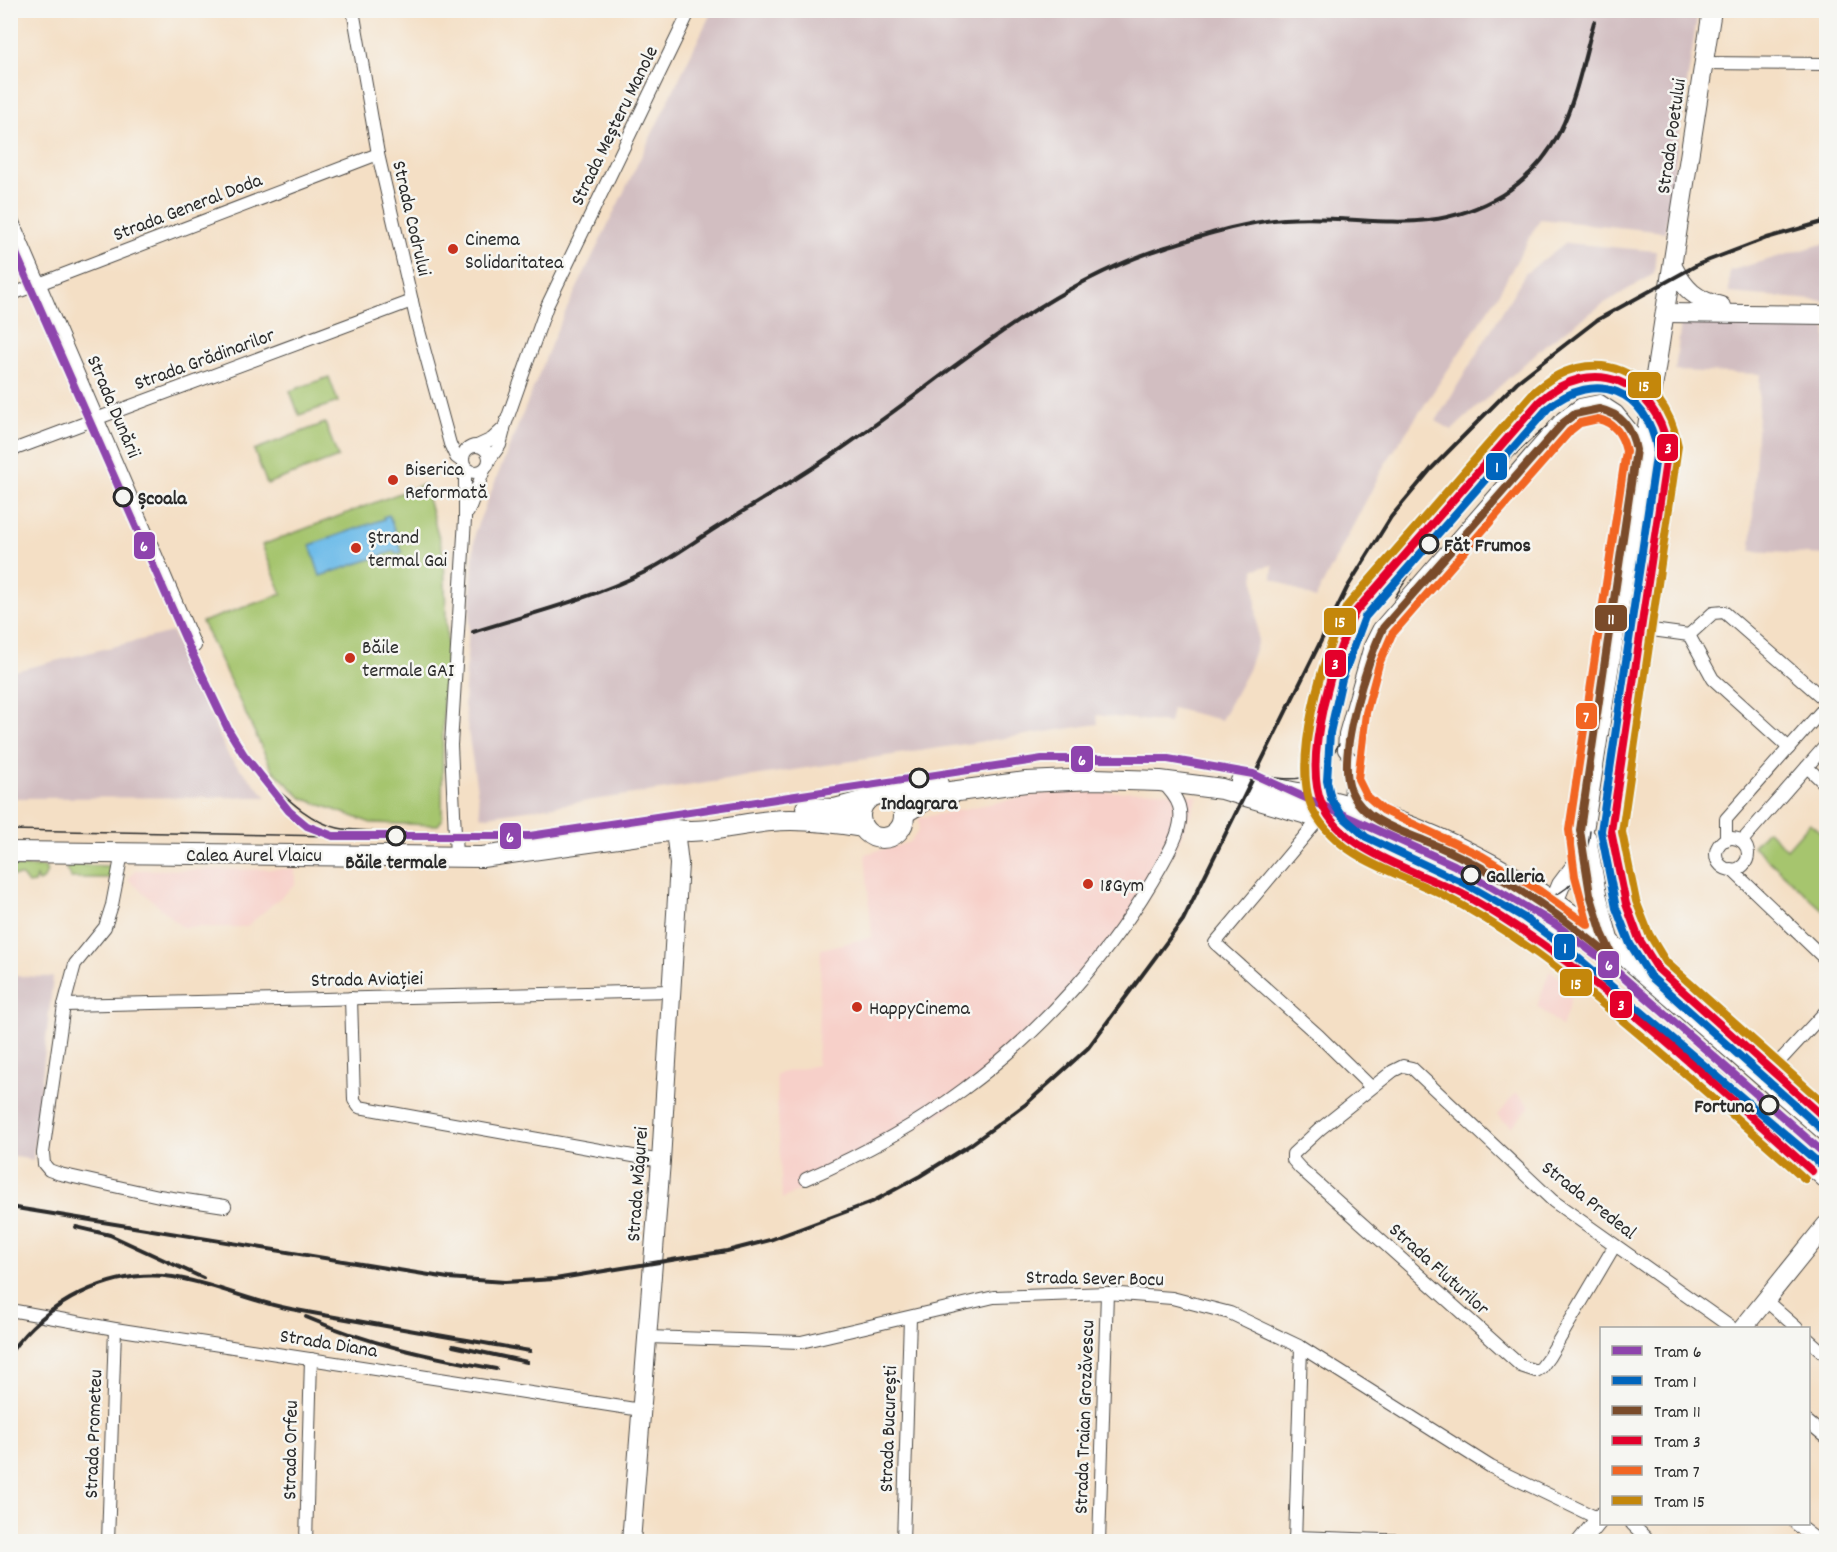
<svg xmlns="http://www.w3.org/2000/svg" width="1837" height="1552" viewBox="0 0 1837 1552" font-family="Dekko,sans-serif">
<rect width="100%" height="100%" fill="#f6f6f2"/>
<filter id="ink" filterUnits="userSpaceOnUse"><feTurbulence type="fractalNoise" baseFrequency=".0167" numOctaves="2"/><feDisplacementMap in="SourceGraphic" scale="12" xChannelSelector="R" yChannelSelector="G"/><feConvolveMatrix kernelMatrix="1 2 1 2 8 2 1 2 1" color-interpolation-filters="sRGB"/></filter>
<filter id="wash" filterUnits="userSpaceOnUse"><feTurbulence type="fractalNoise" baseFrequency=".008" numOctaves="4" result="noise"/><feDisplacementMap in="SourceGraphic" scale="24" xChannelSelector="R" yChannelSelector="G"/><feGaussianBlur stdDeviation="1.35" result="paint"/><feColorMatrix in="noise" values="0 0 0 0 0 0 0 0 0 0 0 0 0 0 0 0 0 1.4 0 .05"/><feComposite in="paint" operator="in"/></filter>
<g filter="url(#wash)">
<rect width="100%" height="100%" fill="#f4dfc5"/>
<!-- built -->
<g fill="#f7d0c9">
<polygon points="1158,791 1198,796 1175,850 1148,899 1119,942 1061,1011 990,1079 946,1110 887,1148 782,1199 776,1074 817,1065 821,949 872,937 865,854 910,842 919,830 919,818 1044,793"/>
<polygon points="295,869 295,885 246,927 182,927 128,879 135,870"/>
<polygon points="1550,970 1574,990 1562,1027 1537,1006"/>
<polygon points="1516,1093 1530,1106 1511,1127 1497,1115"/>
</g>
<!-- industrial -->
<g fill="#d2bec1">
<polygon points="712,11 712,10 1698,11 1665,232 1540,219 1496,298 1385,464 1315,599 1272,578 1273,565 1254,569 1258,641 1248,670 1221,720 1172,708 1169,723 1097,715 1098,724 481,817 464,704 475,531 559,325"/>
<polygon points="1565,243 1656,251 1654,274 1603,304 1545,345 1452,430 1436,421 1525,274"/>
<polygon points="1826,243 1826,301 1729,293 1729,271"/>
<polygon points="1681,322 1826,328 1826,555 1751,551 1760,374 1675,371"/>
<polygon points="172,632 229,757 267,797 11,798 11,672"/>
<polygon points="10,976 53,977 33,1160 11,1156"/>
</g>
<!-- green -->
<g fill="#a6c56e" stroke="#68784c" stroke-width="1.5">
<polygon points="329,377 338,402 299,415 290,391"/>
<polygon points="325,423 338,457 267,484 254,450"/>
<polygon points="424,484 444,556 447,644 443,707 442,820 438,825 371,823 302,798 272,769 202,622 282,594 262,545"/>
<polygon points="1810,823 1826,837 1826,913 1753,846 1767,830 1787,849"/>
<polygon points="72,865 113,866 116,878 71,878 66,869"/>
<polygon points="11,866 45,867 47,872 43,880 38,882 36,877 34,883 28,884 22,876 11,876"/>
</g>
<!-- water -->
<polygon fill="#6ebce9" stroke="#4c748a" stroke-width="1.5" points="389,515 402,552 396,554 395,551 320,576 310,545 384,519 383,517"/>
</g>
<g filter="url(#ink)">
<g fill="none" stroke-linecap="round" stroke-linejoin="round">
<defs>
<g id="street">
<polyline points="353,10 378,154 418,327 450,444 456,457 463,462"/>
<polyline points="1703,63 1826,64"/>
<polyline points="10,215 195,646"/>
<polyline points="10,295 378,154"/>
<circle cx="476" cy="459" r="13"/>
<polyline points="477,446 492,439 504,428 547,306 690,10"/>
<polyline points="10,451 412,301"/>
<polyline points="490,459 500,445 504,430"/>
<polyline points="468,512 484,470"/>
<polyline points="1615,625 1689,635"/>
<polyline points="1689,635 1713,613 1724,612 1826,701"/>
<polyline points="1689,635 1713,679 1789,748"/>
<polyline points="1807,767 1826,785"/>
<polyline points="1351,807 1350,758 1344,750 1345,734 1370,646 1379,628 1562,418 1580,405 1600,401 1617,412 1643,444"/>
<polyline points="1320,818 1215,943 1319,1036 1371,1087"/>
<circle cx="1732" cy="854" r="16"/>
<polyline points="1726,840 1726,819 1826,706"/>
<polyline points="1742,841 1826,745"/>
<polyline points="122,853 112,905 105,927 75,964 64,1005 43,1153 44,1164 49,1170 60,1174 159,1196 225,1206"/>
<polyline points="456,857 451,745 465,519 465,467"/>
<polyline points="1731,869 1826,960"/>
<polyline points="351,998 354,1100 359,1107 661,1161"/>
<polyline points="64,1005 671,991"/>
<polyline points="1765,1077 1824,1013"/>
<path d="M 806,1179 C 861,1155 915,1126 964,1089 C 1044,1030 1112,953 1161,866 C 1170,850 1185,826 1179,806 C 1176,796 1168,788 1161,781"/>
<polyline points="1615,1245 1549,1357 1541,1368 1536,1371 1521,1366 1300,1168 1293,1160 1293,1154 1320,1129 1393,1071 1403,1066 1412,1068 1553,1201 1732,1328"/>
<polyline points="1765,1300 1797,1328"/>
<polyline points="10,1310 115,1329 641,1410"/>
<polyline points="647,1337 801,1342 994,1297 1107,1293 1172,1298 1230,1313 1301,1347 1491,1467 1599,1519"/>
<polyline points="1808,1339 1826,1355"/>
<polyline points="1808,1422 1826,1437"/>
<polyline points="1632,1524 1650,1542"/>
<polyline points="1796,1524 1820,1542"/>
<polyline points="1295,1537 1443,1542"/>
<polyline points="108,1542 115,1329"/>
<polyline points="306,1542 311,1359"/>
<polyline points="903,1542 910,1318"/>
<polyline points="1099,1542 1107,1293"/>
<polyline points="1295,1542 1301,1347"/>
</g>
<g id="secondary">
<path d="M 1673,267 C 1685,290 1696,300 1721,306"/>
<polyline points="1666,313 1826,315"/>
<polyline points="1587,838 1597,894 1610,943"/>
<polyline points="1560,950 1555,931 1554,902 1561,885 1576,865 1585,824 1712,10"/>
<polyline points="1743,1328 1826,1225"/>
<polyline points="631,1542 661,1161 679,864 675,830"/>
<polyline points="1581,1542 1602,1516"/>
</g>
<g id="primary">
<path d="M 1241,781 C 1287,791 1335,800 1379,815 C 1462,843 1541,889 1610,943 L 1826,1131"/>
<circle cx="882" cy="816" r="22"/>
<polyline points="892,796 938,784"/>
<polyline points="806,808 835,809 865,801"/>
<polyline points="904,813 927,799 950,792 1026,782 1094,779 1160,781 1222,789 1320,818 1456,879 1526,923 1716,1082 1826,1178"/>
<path d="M 10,852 L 482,857 L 675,830 C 707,834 738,824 771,821 C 801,818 832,822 862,827"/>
</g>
</defs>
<!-- street casing -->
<use href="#street" stroke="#494642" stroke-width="14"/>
<!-- secondary casing -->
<use href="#secondary" stroke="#494642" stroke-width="20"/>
<!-- primary casing -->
<use href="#primary" stroke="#494642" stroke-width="22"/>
<!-- street -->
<use href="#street" stroke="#fff" stroke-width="12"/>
<!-- secondary -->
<use href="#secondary" stroke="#fff" stroke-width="18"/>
<!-- primary -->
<use href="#primary" stroke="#fff" stroke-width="20"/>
<!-- tram -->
<g stroke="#2b2b2b" stroke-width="1.5">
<path d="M 1395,597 C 1432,537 1494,471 1547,426"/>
<path d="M 256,770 C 280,791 306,821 338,828 C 352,831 367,830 381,831"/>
<path d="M 1264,777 C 1305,781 1318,781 1339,744"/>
<polyline points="10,830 333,836"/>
<path d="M 1505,894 C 1561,911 1585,882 1590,831"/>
</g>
<!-- rail -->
<g stroke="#2b2b2b" stroke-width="4">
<path d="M 473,632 C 530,614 591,599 645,572 C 669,560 692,543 714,529 C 753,505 792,482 829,457 C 939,384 1038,287 1166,247 C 1205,235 1244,222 1284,219 C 1365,213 1427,240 1502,195 C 1568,154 1575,91 1594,22"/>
<polyline points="10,1207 448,1278 505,1282 555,1279 727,1251 770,1240 872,1202 920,1176 970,1145 1026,1104 1088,1048 1183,920 1347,588 1391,517 1431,469 1517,382 1597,320 1699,264 1767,238 1826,221"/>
<polyline points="76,1227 110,1235 203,1278"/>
<path d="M 306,1317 C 368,1344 430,1357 496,1369"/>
<polyline points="453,1346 527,1362"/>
<path d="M 10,1353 C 45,1303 111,1268 173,1277 C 213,1283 251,1302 291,1309 C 371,1324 451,1337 530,1351"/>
</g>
<defs>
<polyline id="tram-1" points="10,240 189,647 228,729 244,755 289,811 307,826 333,836 530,836 1042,759 1168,759 1253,774 1454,865 1555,924 1607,963 1826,1155"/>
<path id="tram-2" d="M 1819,1163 L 1570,951 L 1523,917 L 1466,884 L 1366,837 L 1342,816 L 1331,799 L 1327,781 L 1330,733 L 1342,679 L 1365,617 L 1548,408 C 1596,369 1647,390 1657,450 L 1601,831 L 1616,908 L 1630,944 L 1650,976 L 1826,1133"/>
<path id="tram-3" d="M 1599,409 C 1622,414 1632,428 1636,450 L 1580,830 L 1590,894 L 1602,933 L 1614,959 C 1557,912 1494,868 1425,841 C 1400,831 1362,819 1351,791 C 1336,757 1367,661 1383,628 L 1563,423 L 1575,414 Z"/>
<path id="tram-4" d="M 1812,1171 C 1704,1076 1593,968 1468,897 C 1424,872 1343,854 1322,804 C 1302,759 1334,654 1356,611 L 1540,401 C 1593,353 1655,381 1668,448 L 1611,831 L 1626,904 L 1639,939 L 1658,969 L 1826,1119"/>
<path id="tram-5" d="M 1598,419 C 1615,423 1622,434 1626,451 L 1569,830 L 1575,876 L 1588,925 L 1540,891 L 1482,856 L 1383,810 L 1366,795 L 1358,779 L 1366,713 L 1379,664 L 1392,634 L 1570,431 L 1580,423 Z"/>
<path id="tram-6" d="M 1805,1179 C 1760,1138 1714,1099 1668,1059 C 1597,998 1525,937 1441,894 C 1395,871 1341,860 1314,812 C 1289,767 1324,649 1347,606 L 1532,394 C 1590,338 1665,371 1678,446 L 1622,832 L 1636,901 L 1649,934 L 1666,962 L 1826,1105"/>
</defs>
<!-- tram-1 casing -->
<use href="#tram-1" stroke="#f6f6f2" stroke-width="12"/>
<!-- tram-2 casing -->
<use href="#tram-2" stroke="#f6f6f2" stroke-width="12"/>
<!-- tram-3 casing -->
<use href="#tram-3" stroke="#f6f6f2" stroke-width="12"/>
<!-- tram-4 casing -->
<use href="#tram-4" stroke="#f6f6f2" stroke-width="12"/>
<!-- tram-5 casing -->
<use href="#tram-5" stroke="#f6f6f2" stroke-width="12"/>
<!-- tram-6 casing -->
<use href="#tram-6" stroke="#f6f6f2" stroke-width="12"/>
<!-- tram-1 -->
<use href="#tram-1" stroke="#8e44ad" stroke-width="8"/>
<!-- tram-2 -->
<use href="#tram-2" stroke="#0065bd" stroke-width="8"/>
<!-- tram-3 -->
<use href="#tram-3" stroke="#7a4b2a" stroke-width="8"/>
<!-- tram-4 -->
<use href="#tram-4" stroke="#e4002b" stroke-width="8"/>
<!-- tram-5 -->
<use href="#tram-5" stroke="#f26522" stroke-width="8"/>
<!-- tram-6 -->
<use href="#tram-6" stroke="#c4870b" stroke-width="8"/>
</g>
</g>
<!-- markers -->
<g fill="#c8321e" stroke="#f6f6f2" stroke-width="2">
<circle cx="453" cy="249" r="6"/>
<circle cx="393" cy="480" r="6"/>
<circle cx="356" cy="548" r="6"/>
<circle cx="350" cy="658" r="6"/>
<circle cx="1088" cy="884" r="6"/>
<circle cx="857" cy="1007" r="6"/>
</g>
<g fill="#f6f6f2" stroke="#2b2b2b" stroke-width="3">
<circle cx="123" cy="497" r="9"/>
<circle cx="1429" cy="544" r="9"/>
<circle cx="919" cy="778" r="9"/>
<circle cx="396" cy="836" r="9"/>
<circle cx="1471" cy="875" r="9"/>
<circle cx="1769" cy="1105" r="9"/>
</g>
<g text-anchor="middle" stroke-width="5" stroke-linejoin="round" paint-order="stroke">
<!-- street labels -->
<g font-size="20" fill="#2b2b2b" stroke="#f6f6f2">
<text transform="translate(613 125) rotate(-64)" y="7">Strada Meșteru Manole</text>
<text transform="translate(1670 136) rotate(-82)" y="7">Strada Poetului</text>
<text transform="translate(187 206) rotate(-21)" y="7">Strada General Doda</text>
<text transform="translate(413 218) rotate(77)" y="7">Strada Codrului</text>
<text transform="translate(204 358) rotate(-20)" y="7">Strada Grădinarilor</text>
<text transform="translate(115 406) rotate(67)" y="7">Strada Dunării</text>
<text x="254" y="861">Calea Aurel Vlaicu</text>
<text transform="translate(367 978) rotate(-1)" y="7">Strada Aviației</text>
<text transform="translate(636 1184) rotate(-86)" y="7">Strada Măgurei</text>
<text transform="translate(1590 1199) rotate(38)" y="7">Strada Predeal</text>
<text transform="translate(1440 1268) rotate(42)" y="7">Strada Fluturilor</text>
<text transform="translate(1095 1277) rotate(1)" y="7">Strada Sever Bocu</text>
<text transform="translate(329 1342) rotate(9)" y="7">Strada Diana</text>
<text transform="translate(1083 1417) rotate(-88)" y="7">Strada Traian Grozăvescu</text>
<text transform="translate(887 1429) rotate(-88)" y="7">Strada București</text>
<text transform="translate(92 1434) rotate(-88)" y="7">Strada Prometeu</text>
<text transform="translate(289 1450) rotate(-89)" y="7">Strada Orfeu</text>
</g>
<!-- poi labels -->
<g font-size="20" fill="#2b2b2b" stroke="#f6f6f2" text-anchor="start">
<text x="465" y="245">Cinema<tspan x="465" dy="23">Solidaritatea</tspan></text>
<text x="405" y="475">Biserica<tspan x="405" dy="23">Reformată</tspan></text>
<text x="368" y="543">Ștrand<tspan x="368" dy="23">termal Gai</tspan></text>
<text x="362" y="653">Băile<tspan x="362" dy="23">termale GAI</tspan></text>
<text x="1100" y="891">18Gym</text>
<text x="869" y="1014">HappyCinema</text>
</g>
<!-- stop labels -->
<g font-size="20" font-weight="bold" fill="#2b2b2b" stroke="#f6f6f2" text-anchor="start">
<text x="138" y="504">Școala</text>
<text x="1444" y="551">Făt Frumos</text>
<text x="919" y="809" text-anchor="middle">Indagrara</text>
<text x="396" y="868" text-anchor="middle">Băile termale</text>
<text x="1486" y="882">Galleria</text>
<text x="1754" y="1112" text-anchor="end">Fortuna</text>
</g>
</g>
<g stroke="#f6f6f2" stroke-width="2">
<rect x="1627" y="371" width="35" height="28" rx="6" fill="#c4870b"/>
<rect x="1656" y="433" width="23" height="29" rx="6" fill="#e4002b"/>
<rect x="1485" y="452" width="23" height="29" rx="6" fill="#0065bd"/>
<rect x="133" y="531" width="23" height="29" rx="6" fill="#8e44ad"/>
<rect x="1594" y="604" width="34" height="28" rx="6" fill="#7a4b2a"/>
<rect x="1323" y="607" width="34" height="29" rx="6" fill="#c4870b"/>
<rect x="1324" y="649" width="23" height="29" rx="6" fill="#e4002b"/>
<rect x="1575" y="702" width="23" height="28" rx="6" fill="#f26522"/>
<rect x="1070" y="745" width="24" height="28" rx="6" fill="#8e44ad"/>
<rect x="499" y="822" width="23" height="28" rx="6" fill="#8e44ad"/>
<rect x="1553" y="933" width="23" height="28" rx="6" fill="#0065bd"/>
<rect x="1597" y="950" width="23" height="29" rx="6" fill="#8e44ad"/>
<rect x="1559" y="968" width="34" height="29" rx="6" fill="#c4870b"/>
<rect x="1609" y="990" width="24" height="29" rx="6" fill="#e4002b"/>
</g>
<g font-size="16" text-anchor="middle" font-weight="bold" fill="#fff">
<text x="1644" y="391">15</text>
<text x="1668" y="453">3</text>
<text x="1497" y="472">1</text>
<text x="144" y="551">6</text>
<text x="1611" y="624">11</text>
<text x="1340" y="627">15</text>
<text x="1335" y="669">3</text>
<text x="1586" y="722">7</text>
<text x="1082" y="765">6</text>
<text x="510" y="842">6</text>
<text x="1565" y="953">1</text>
<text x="1609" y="970">6</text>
<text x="1576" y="989">15</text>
<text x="1621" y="1010">3</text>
</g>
<!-- margin -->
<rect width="1837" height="1552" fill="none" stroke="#f6f6f2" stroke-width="36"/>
<!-- legend -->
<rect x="1600" y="1327" width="210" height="198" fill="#f6f6f2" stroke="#a5a5a2" stroke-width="1.5"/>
<rect x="1612" y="1346" width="30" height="9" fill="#8e44ad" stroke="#a5a5a2" stroke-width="1.5"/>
<text x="1654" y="1357" font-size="18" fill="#2b2b2b">Tram 6</text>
<rect x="1612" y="1376" width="30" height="9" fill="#0065bd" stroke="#a5a5a2" stroke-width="1.5"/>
<text x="1654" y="1387" font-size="18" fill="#2b2b2b">Tram 1</text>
<rect x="1612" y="1406" width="30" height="9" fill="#7a4b2a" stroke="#a5a5a2" stroke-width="1.5"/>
<text x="1654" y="1417" font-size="18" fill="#2b2b2b">Tram 11</text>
<rect x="1612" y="1436" width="30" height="9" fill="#e4002b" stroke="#a5a5a2" stroke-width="1.5"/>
<text x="1654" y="1447" font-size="18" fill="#2b2b2b">Tram 3</text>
<rect x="1612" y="1466" width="30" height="9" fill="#f26522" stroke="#a5a5a2" stroke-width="1.5"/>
<text x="1654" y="1477" font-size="18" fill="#2b2b2b">Tram 7</text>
<rect x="1612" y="1496" width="30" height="9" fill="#c4870b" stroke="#a5a5a2" stroke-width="1.5"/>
<text x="1654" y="1507" font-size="18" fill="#2b2b2b">Tram 15</text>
</svg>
